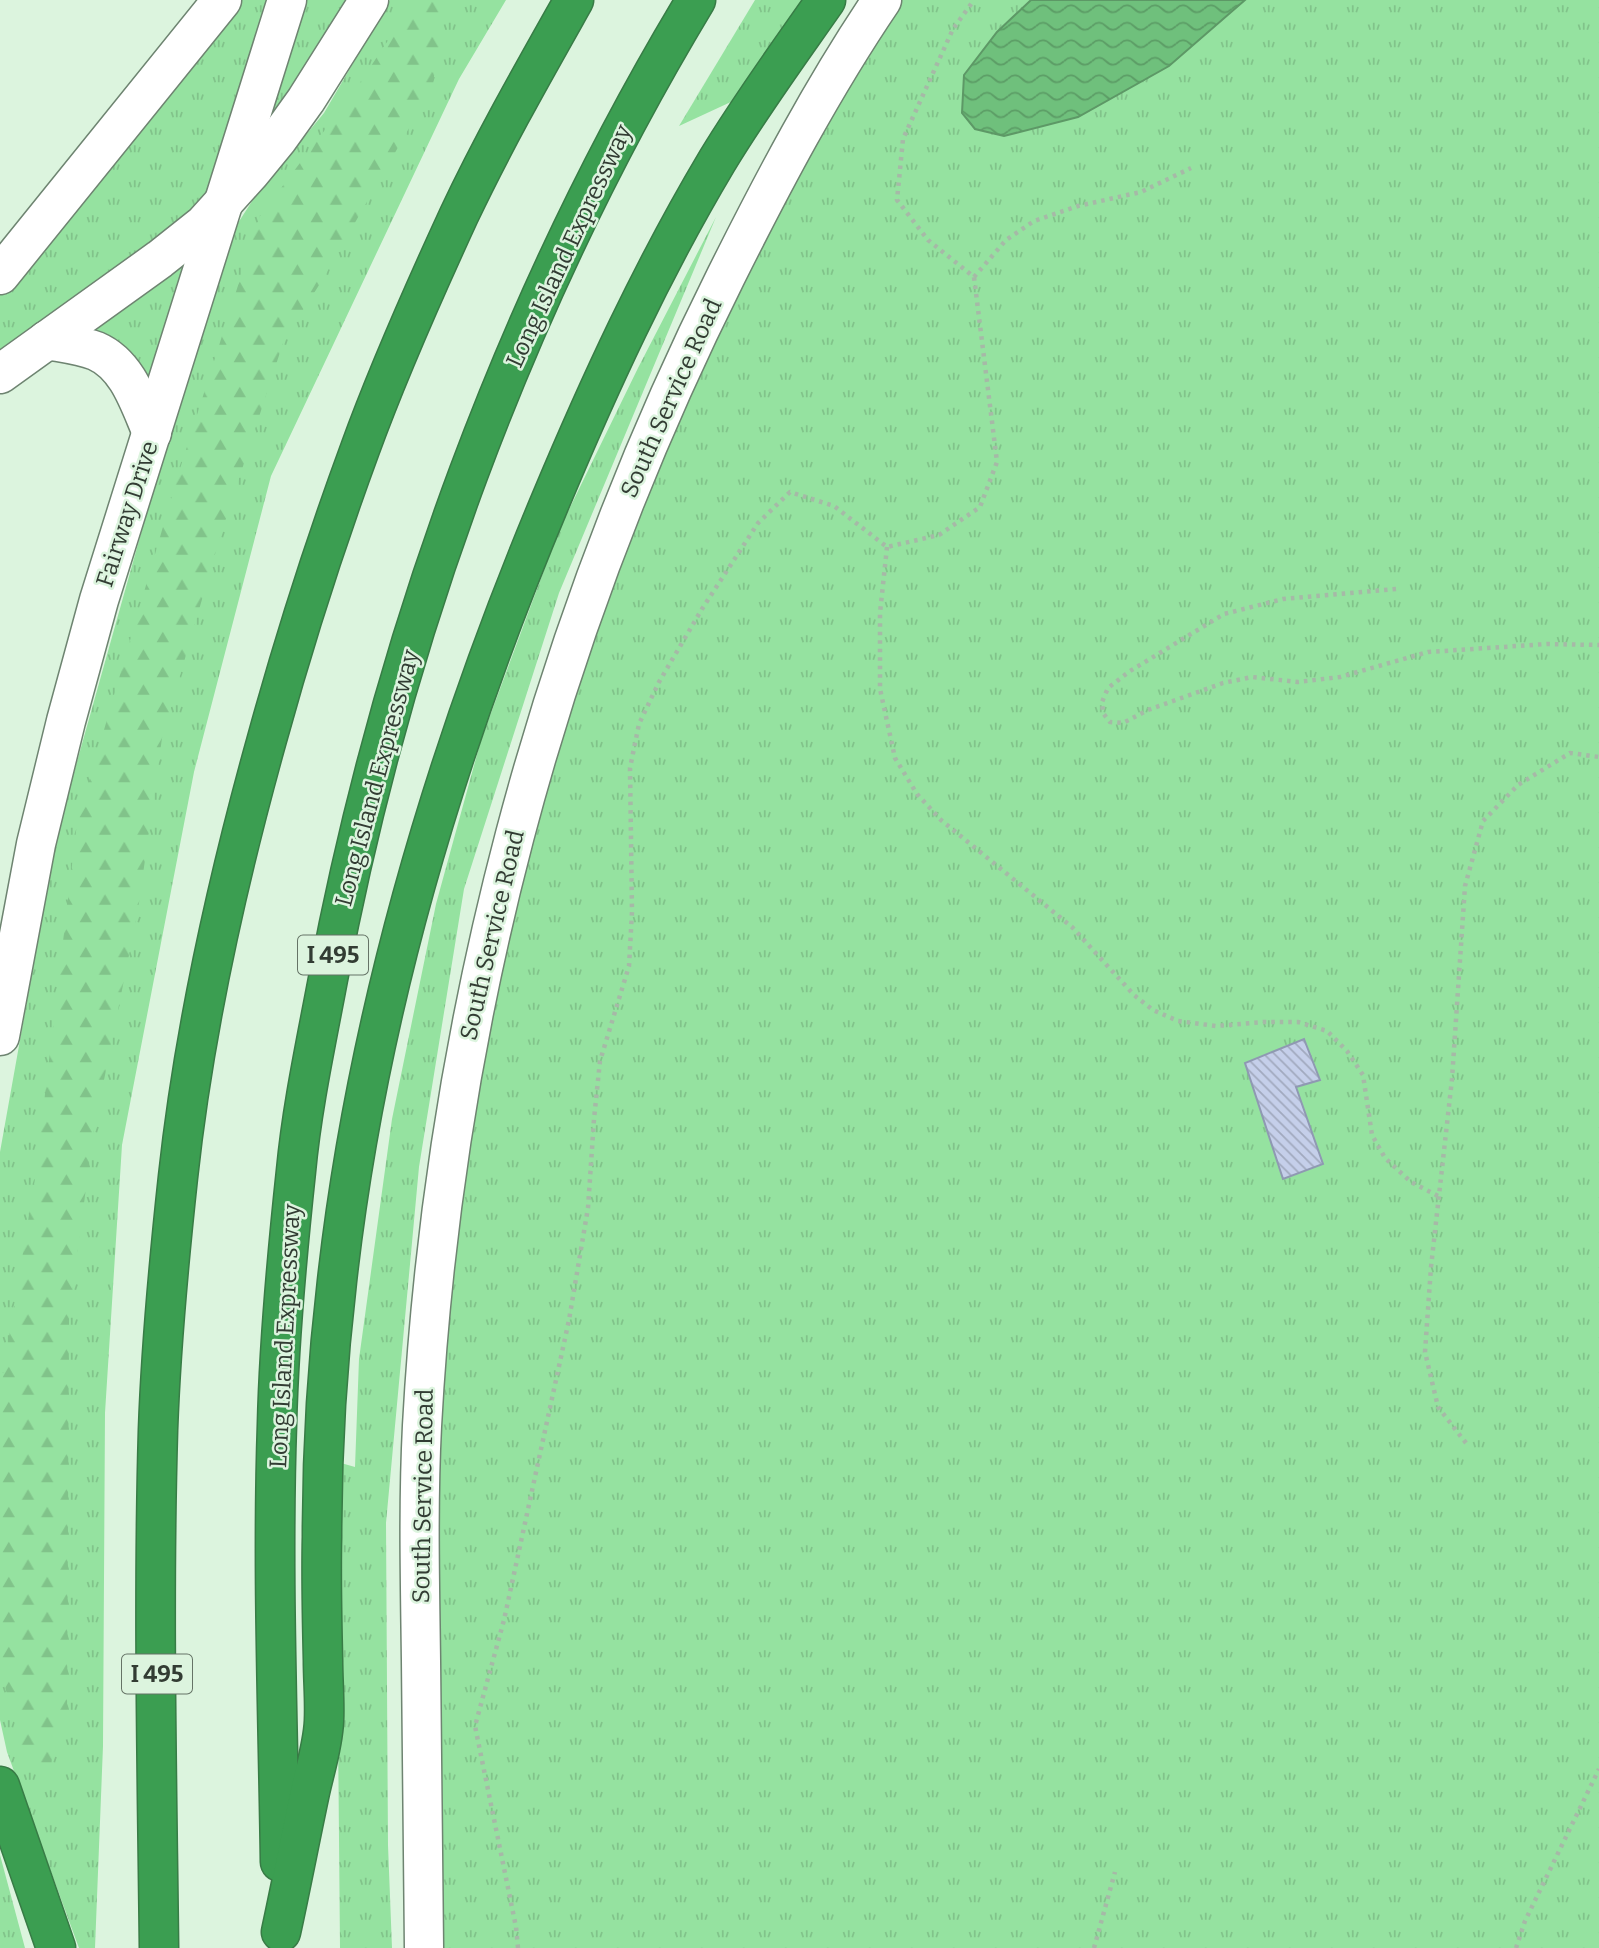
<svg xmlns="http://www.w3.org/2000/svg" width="1599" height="1948" viewBox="0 0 1599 1948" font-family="Bitter,serif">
<defs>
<pattern id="grass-tufts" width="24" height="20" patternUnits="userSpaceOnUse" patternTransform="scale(1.75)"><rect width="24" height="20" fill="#95e2a0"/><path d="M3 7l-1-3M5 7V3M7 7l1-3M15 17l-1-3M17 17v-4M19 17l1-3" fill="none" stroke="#81c38a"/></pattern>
<pattern id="forest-firs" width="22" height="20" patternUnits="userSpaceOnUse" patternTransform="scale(1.75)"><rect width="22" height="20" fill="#95e2a0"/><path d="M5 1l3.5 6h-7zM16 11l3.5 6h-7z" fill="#81c38a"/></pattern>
<pattern id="water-waves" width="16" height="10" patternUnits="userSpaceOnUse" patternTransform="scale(1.75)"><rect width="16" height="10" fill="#6fc07c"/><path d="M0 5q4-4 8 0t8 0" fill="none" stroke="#5c9d66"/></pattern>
<pattern id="building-back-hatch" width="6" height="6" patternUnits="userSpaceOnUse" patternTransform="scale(1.75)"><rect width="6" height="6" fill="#c5cfea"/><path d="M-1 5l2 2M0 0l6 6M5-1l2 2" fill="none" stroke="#a1a9be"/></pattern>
</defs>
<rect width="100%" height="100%" fill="#dcf4de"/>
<!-- grass -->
<g fill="url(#grass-tufts)">
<polygon points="222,0 369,0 251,172 152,433 82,347 0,374 0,275"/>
<polygon points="390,0 506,0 459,79 271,476 194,772 122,1145 105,1413 103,1746 95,1948 79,1948 7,1752 0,1720 0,1152 57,833 165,448 238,223 256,195 324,113"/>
<polygon points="755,0 806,0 733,101 679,126"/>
<polygon points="893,0 1599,0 1599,1948 431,1948 429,1451 455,1174 570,674 717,313"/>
<polygon points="716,217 559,593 464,889 419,1167 386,1523 388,1845 392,1948 340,1948 337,1619 341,1463 355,1467 359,1359 392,1119 436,904 481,740 559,530 638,368"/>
<polygon points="0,1855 25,1948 0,1948"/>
</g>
<!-- forest -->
<polygon fill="url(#forest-firs)" points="415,0 452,0 446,6 432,88 321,282 284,340 220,537 162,738 138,910 93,1135 69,1317 67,1725 47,1770 33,1768 22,1750 0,1668 0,1392 35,1179 77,823 178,475 260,216 355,90"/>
<!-- water -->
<polygon fill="url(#water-waves)" stroke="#5d9866" stroke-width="2" points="1031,0 1245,0 1169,66 1078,117 1004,136 975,129 962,113 964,75 997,32"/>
<!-- building -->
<polygon fill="url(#building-back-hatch)" stroke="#8f99b2" stroke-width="2" points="1304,1039 1320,1080 1296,1087 1323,1164 1283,1179 1245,1063"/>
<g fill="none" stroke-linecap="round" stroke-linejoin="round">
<defs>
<g id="secondary">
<polyline points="0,275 222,0"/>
<path d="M 47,340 C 63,343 81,345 96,351 C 128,365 139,403 152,433"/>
<polyline points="0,374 160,259 204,224 251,172 278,139 306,100 369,0"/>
<polyline points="0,1036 36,844 66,721 99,600 287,0"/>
<path d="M 424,1948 C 423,1852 422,1757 421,1661 C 420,1583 418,1504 422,1426 C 444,1025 546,636 726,276 C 773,182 823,87 882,0"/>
</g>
<g id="highway">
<polyline points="0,1786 56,1948"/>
<path d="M 280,1862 C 278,1716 272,1570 277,1424 C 279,1340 287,1255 296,1171 C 302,1107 316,1043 328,979 C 393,636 515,300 696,0"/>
<path d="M 281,1932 C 291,1886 300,1839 310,1792 C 315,1769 323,1745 324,1721 C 325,1701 323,1680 323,1660 C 322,1619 321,1578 322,1537 C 322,1451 327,1366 337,1281 C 367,1013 446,750 550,502 C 599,385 652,270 717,161 C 750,106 789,53 826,0"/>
<path d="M 159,1948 C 157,1775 153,1602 158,1430 C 161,1345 169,1260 178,1177 C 194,1029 227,882 267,739 C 294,641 325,544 360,449 C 389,369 424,291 459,215 C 494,141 534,71 574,0"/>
</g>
</defs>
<!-- secondary casing -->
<use href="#secondary" stroke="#6e8471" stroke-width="41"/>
<!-- highway casing -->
<use href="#highway" stroke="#387c46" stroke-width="41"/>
<!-- path -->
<g stroke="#a6b9a7" stroke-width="4.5" stroke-dasharray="3.5 5" stroke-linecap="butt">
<polyline points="974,277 1006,240 1034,221 1078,206 1141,192 1191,168"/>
<polyline points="887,547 880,613 880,689 895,758 917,794 941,820 1072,927 1134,995 1153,1010 1178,1021 1216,1026 1264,1022 1298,1022 1327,1031 1347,1051 1363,1075 1372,1135 1385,1158 1411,1182 1438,1196"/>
<polyline points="1396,589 1283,599 1224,614 1130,671 1108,688 1102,702 1103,713 1110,722 1123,723 1148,710 1223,683 1252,677 1298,682 1340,677 1428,652 1547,644 1599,645"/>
<polyline points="1466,1443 1438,1407 1425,1352 1431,1267 1452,1079 1465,886 1483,821 1518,785 1570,753 1599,757"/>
<polyline points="518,1948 516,1927 475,1726 504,1620 569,1320 588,1208 594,1119 600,1061 629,966 632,912 630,768 639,724 659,682 702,609 758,523 790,492 834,506 887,547 939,535 980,507 997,462 974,277 928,240 897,200 903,139 953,29 974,0"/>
<polyline points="1094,1948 1115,1872"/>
<polyline points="1516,1948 1525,1921 1599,1769"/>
</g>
<!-- secondary -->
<use href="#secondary" stroke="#fff" stroke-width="38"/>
<!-- highway -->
<use href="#highway" stroke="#3b9e51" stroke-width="38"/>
</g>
<g text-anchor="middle" stroke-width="5" stroke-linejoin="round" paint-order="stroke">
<!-- shield labels -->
<g fill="#dcf4de" stroke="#657366" stroke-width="2">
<rect x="298" y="935.5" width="70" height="39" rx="5"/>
<rect x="122" y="1654.5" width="70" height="39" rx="5"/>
</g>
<g font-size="23" font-weight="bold" fill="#323c33">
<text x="333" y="963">I 495</text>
<text x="157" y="1682">I 495</text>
</g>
<!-- street labels -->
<g font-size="24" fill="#323c33" stroke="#dcf4de">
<text transform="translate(569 246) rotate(-65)" y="8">Long Island Expressway</text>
<text transform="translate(671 398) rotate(-66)" y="8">South Service Road</text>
<text transform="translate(127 514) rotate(-72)" y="8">Fairway Drive</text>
<text transform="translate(377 778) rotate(-75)" y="8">Long Island Expressway</text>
<text transform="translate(492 935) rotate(-77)" y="8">South Service Road</text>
<text transform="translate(285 1336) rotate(-87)" y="8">Long Island Expressway</text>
<text transform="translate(423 1496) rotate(-89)" y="8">South Service Road</text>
</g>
</g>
</svg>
